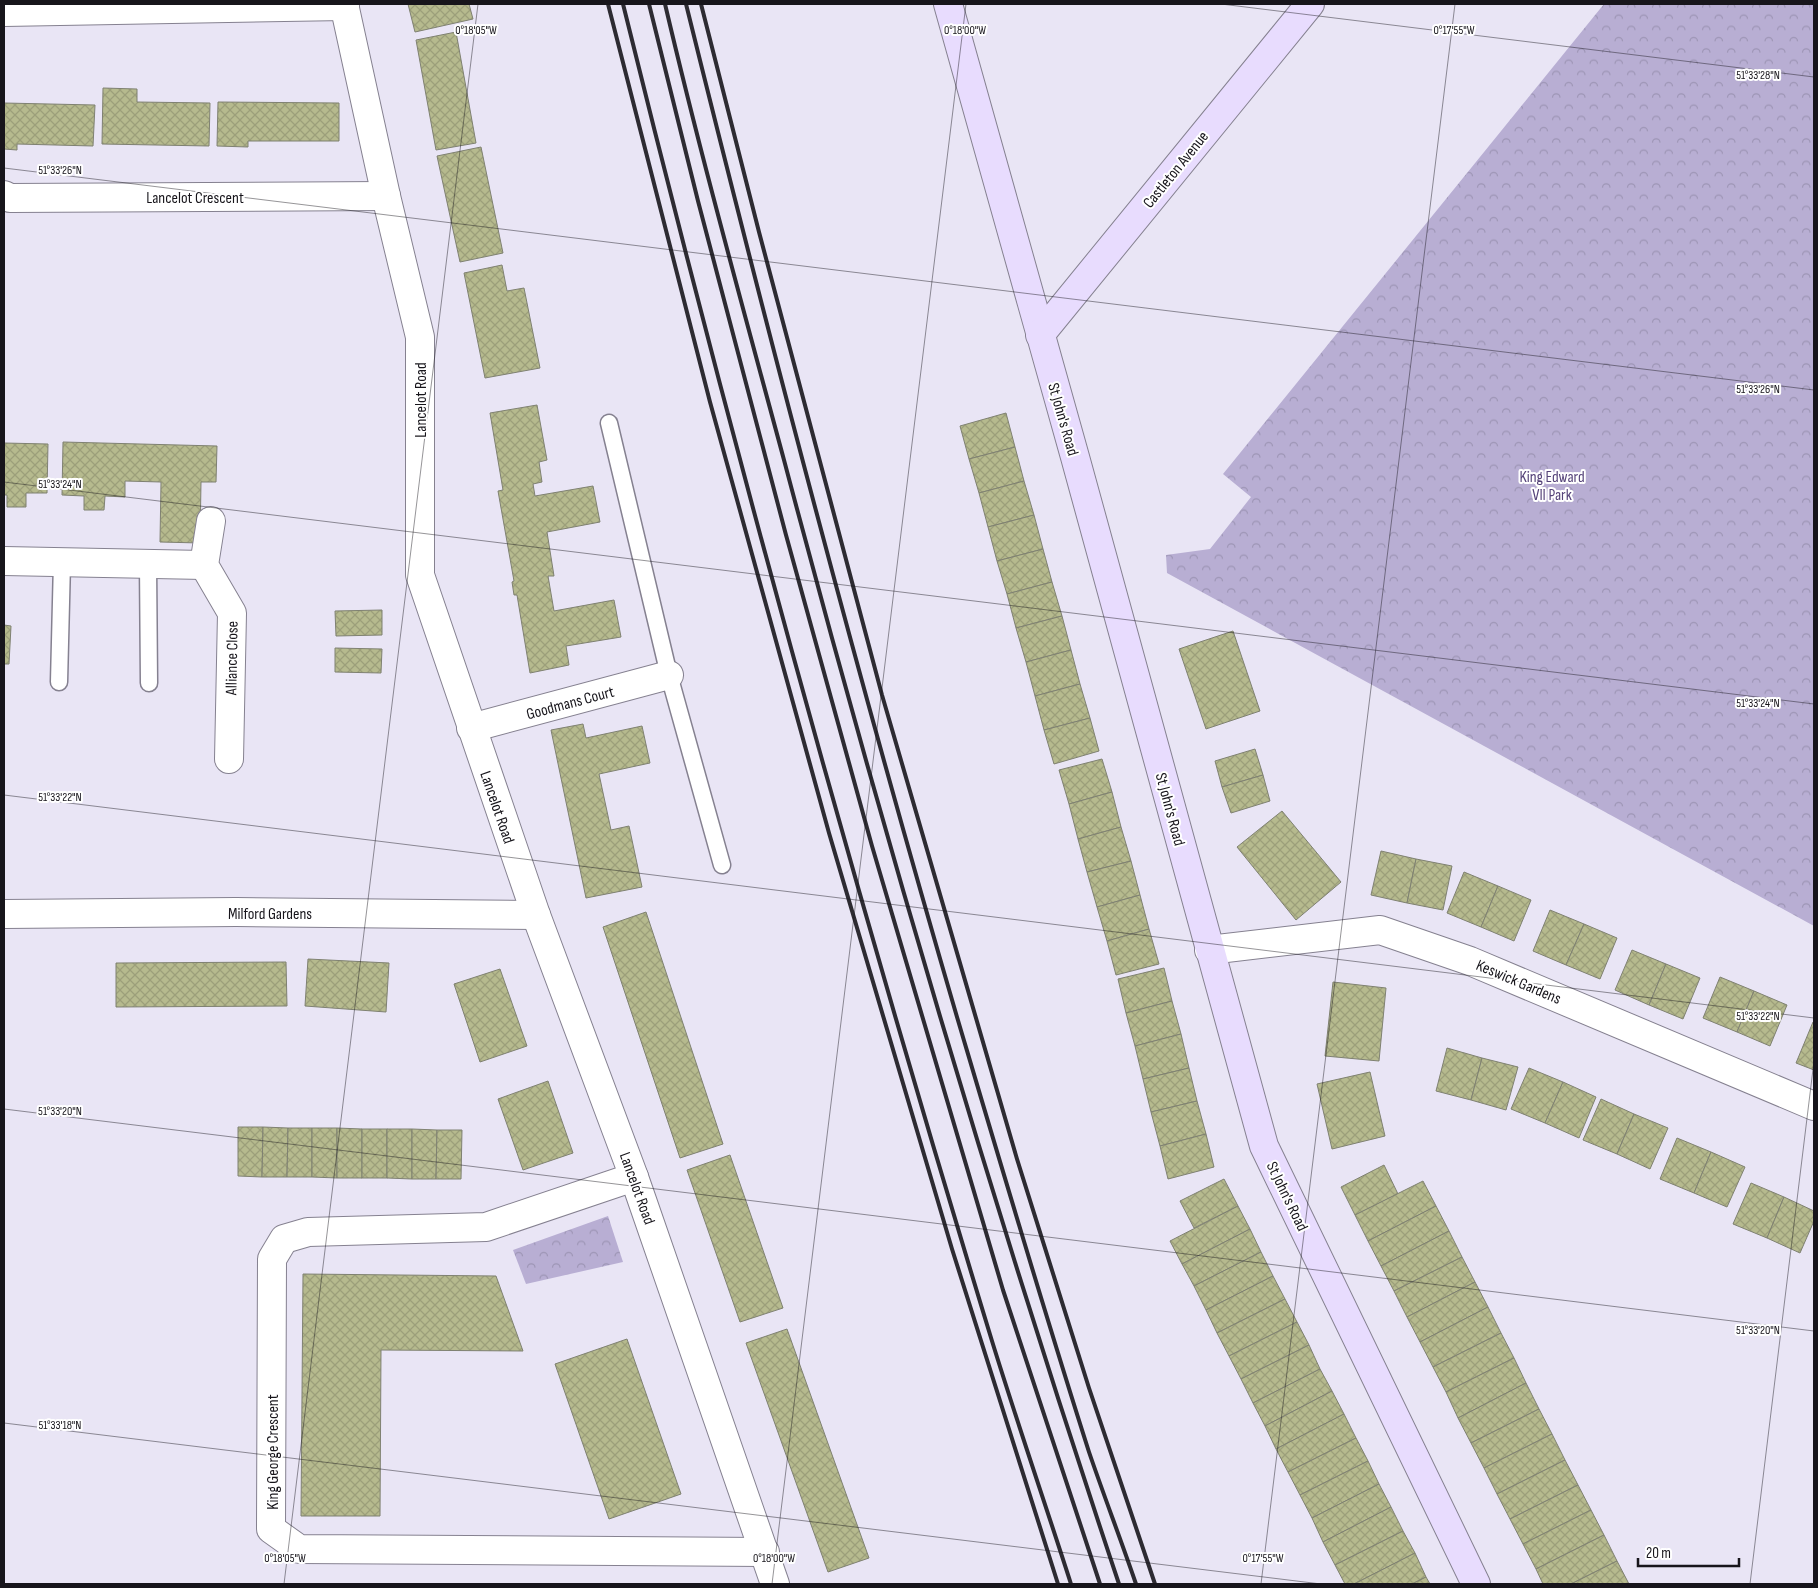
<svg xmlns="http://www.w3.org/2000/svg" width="1818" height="1588" viewBox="0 0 1818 1588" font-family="'Sofia Sans Condensed',sans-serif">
<defs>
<pattern id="park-crowns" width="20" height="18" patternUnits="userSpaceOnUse" patternTransform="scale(1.25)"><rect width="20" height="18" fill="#b8aed3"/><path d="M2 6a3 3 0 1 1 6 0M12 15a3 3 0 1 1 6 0" fill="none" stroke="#9d95b5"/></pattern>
<pattern id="building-cross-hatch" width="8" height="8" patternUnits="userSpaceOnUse" patternTransform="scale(1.25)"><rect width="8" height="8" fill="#b6ba8e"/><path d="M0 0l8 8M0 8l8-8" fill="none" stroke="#9c9f7a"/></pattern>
</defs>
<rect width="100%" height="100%" fill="#e9e5f5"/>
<!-- park -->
<g fill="url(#park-crowns)">
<polygon points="1604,4 1814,4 1814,926 1167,573 1166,555 1210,549 1251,497 1223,474"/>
<polygon points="608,1216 623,1262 526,1284 513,1250"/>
</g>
<!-- building -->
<g fill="url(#building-cross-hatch)" stroke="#7f8171">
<polygon points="408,4 469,4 473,19 415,32"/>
<polygon points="456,32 476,143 436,150 416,40"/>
<polygon points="103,88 137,89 137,102 210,103 209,146 102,144"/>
<polygon points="218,102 339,103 339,141 248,141 248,147 217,146"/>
<polygon points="4,103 95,105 93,146 17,144 17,150 4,149"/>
<polygon points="481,147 503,253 460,262 437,156"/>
<polygon points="502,265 507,291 524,288 540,368 485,378 464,273"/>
<polygon points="537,405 547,460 539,462 542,482 533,484 535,496 593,486 600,522 547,532 554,576 548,576 554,611 614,600 621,637 566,646 569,665 530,673 517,595 514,595 512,582 514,581 498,491 503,490 490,413"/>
<polygon points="1006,413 1015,447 969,459 960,426"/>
<polygon points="63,442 217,446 216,482 201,482 200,543 160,542 161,482 125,481 125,497 105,496 104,510 84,510 84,496 62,495"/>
<polygon points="4,443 48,444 47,493 26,493 26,507 7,507 7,495 4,495"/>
<polygon points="1015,447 1024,481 979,493 969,459"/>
<polygon points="1024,481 1034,515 988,527 979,493"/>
<polygon points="1034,515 1043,549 997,561 988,527"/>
<polygon points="1043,549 1052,582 1007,594 997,561"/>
<polygon points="1052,582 1062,616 1016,628 1007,594"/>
<polygon points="382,610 382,635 336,636 335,611"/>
<polygon points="1062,616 1071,650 1026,662 1016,628"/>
<polygon points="4,625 11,626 9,664 4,664"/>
<polygon points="1233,631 1260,711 1206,729 1179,649"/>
<polygon points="335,648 382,649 381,673 335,672"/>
<polygon points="1071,650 1080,684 1035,696 1026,662"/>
<polygon points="1080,684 1090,718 1044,730 1035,696"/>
<polygon points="1090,718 1099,751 1054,764 1044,730"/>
<polygon points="583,724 586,738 642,726 650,763 599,774 611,830 629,826 642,887 586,898 551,730"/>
<polygon points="1255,749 1263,775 1222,787 1215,761"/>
<polygon points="1102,759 1112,792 1069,804 1059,770"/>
<polygon points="1263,775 1270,801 1231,813 1222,787"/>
<polygon points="1112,792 1121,827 1078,839 1069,804"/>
<polygon points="1282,811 1341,882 1296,920 1237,847"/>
<polygon points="1121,827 1131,861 1087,872 1078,839"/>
<polygon points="1381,851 1416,859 1407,903 1371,895"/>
<polygon points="1416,859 1452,866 1443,910 1407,903"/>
<polygon points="1131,861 1140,895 1097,907 1087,872"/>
<polygon points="1464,872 1498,886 1481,927 1447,913"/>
<polygon points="1498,886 1531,900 1514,941 1481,927"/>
<polygon points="1140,895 1149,929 1107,941 1097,907"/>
<polygon points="1550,910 1584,924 1566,965 1533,951"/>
<polygon points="646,912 723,1144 680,1158 603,927"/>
<polygon points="1584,924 1617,938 1600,979 1566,965"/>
<polygon points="1149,929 1159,964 1116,975 1107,941"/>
<polygon points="1632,950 1666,964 1649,1005 1615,990"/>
<polygon points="308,959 389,963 386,1012 305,1006"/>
<polygon points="286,962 287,1006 116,1007 116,963"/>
<polygon points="1666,964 1700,978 1683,1019 1649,1005"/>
<polygon points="1164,968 1172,1001 1126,1013 1118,979"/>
<polygon points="500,969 527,1046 480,1062 454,984"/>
<polygon points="1720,977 1754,991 1737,1032 1703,1018"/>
<polygon points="1333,982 1386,988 1379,1061 1325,1056"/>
<polygon points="1754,991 1787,1005 1770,1046 1737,1032"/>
<polygon points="1172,1001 1181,1034 1135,1046 1126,1013"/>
<polygon points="1813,1022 1814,1023 1814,1070 1796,1063"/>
<polygon points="1181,1034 1189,1068 1143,1079 1135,1046"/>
<polygon points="1447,1048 1482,1058 1471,1100 1436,1091"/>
<polygon points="1482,1058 1518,1067 1506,1110 1471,1100"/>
<polygon points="1189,1068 1197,1101 1151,1112 1143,1079"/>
<polygon points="1529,1068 1563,1082 1545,1123 1511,1109"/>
<polygon points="1370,1072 1385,1136 1332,1149 1317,1084"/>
<polygon points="548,1081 573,1153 523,1170 498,1099"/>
<polygon points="1563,1082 1596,1097 1579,1138 1545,1123"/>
<polygon points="1601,1099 1634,1114 1617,1154 1583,1140"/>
<polygon points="1197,1101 1206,1134 1160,1146 1151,1112"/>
<polygon points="1634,1114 1668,1128 1650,1169 1617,1154"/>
<polygon points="238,1127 263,1127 262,1177 238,1176"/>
<polygon points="263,1127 288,1128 287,1177 262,1177"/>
<polygon points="288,1128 312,1128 312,1177 287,1177"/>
<polygon points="312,1128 337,1128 337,1178 312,1177"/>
<polygon points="337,1128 362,1129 362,1178 337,1178"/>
<rect x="362" y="1129" width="25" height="49"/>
<polygon points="387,1129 412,1129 412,1179 387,1178"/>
<polygon points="412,1129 437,1130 436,1179 412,1179"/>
<polygon points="437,1130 462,1130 461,1179 436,1179"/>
<polygon points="1206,1134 1214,1167 1168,1179 1160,1146"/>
<polygon points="1677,1138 1711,1152 1694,1193 1660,1179"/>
<polygon points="1711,1152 1745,1167 1727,1207 1694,1193"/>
<polygon points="730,1155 783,1308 740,1322 687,1170"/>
<polygon points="1384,1165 1398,1194 1355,1215 1341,1187"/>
<polygon points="1224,1179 1238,1206 1194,1228 1180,1201"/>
<polygon points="1423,1181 1436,1206 1368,1241 1355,1215"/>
<polygon points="1751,1183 1784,1197 1767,1238 1733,1224"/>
<polygon points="1784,1197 1814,1211 1814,1221 1800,1253 1767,1238"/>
<polygon points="1238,1206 1250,1229 1182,1264 1170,1241"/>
<polygon points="1436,1206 1449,1231 1381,1266 1368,1241"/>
<polygon points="1250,1229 1261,1252 1194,1286 1182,1264"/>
<polygon points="1449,1231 1462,1257 1394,1291 1381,1266"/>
<polygon points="1261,1252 1273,1276 1206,1310 1194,1286"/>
<polygon points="1462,1257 1475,1282 1407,1317 1394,1291"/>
<polygon points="303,1274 496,1276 523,1351 381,1350 380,1516 301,1516"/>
<polygon points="1273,1276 1285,1299 1217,1333 1206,1310"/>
<polygon points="1475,1282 1488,1307 1420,1342 1407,1317"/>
<polygon points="1285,1299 1297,1322 1229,1356 1217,1333"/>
<polygon points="1488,1307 1501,1333 1433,1367 1420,1342"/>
<polygon points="1297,1322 1309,1345 1241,1379 1229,1356"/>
<polygon points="787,1329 869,1558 828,1572 746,1343"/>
<polygon points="1501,1333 1514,1358 1446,1392 1433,1367"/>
<polygon points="627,1339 681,1494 609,1519 555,1364"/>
<polygon points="1309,1345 1320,1369 1253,1403 1241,1379"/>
<polygon points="1514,1358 1526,1383 1458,1418 1446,1392"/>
<polygon points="1320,1369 1332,1391 1265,1426 1253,1403"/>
<polygon points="1526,1383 1539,1409 1471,1443 1458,1418"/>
<polygon points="1332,1391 1344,1414 1276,1449 1265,1426"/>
<polygon points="1539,1409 1552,1434 1484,1468 1471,1443"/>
<polygon points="1344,1414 1356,1438 1288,1472 1276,1449"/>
<polygon points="1552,1434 1565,1460 1497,1494 1484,1468"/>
<polygon points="1356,1438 1368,1461 1300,1495 1288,1472"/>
<polygon points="1565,1460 1578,1485 1510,1519 1497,1494"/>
<polygon points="1368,1461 1379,1484 1312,1518 1300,1495"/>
<polygon points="1379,1484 1391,1507 1323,1542 1312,1518"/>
<polygon points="1578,1485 1591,1510 1523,1544 1510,1519"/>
<polygon points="1391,1507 1403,1531 1335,1565 1323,1542"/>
<polygon points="1591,1510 1604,1535 1536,1569 1523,1544"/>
<polygon points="1403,1531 1415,1553 1354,1584 1345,1584 1335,1565"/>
<polygon points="1604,1535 1617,1561 1571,1584 1543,1584 1536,1569"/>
<polygon points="1415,1553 1426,1577 1412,1584 1354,1584"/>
<polygon points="1617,1561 1629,1584 1571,1584"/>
<polygon points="1426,1577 1430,1584 1412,1584"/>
</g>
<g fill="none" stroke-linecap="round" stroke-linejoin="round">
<defs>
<g id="lane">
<polyline points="609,423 669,675 722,865"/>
<polyline points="148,564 149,683"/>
<polyline points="59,682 62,562"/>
</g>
<g id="street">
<polyline points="344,4 386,196 420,337 420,575 536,915 634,1177 775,1584"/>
<polyline points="4,12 345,6"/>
<polyline points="4,195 10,198 386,196"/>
<polyline points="211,521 204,565 232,613 229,759"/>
<polyline points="4,561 204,565"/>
<polyline points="471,728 669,675"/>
<polyline points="4,914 236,912 536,915"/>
<polyline points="1209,950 1380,930 1470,961 1814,1106"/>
<polyline points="634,1177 486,1227 308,1232 284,1239 272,1259 271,1529 299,1549 765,1552"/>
</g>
<g id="secondary">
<polyline points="948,4 1075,457 1264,1146 1476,1584"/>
<polyline points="1040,335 1310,4"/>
</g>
</defs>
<!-- lane casing -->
<use href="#lane" stroke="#858190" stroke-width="19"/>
<!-- street casing -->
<use href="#street" stroke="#858190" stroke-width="30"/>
<!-- secondary casing -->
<use href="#secondary" stroke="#858190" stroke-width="30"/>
<!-- lane -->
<use href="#lane" stroke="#fff" stroke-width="16"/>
<!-- street -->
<use href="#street" stroke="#fff" stroke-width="28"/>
<!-- secondary -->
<use href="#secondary" stroke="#e8dcfe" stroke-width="28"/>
<!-- rail -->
<g stroke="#2d2b32" stroke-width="4">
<polyline points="608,4 710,402 829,833 952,1249 1058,1584"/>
<path d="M 623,4 C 734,453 857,899 992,1341 C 1017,1422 1045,1503 1071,1584"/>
<polyline points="649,4 698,201 786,535 872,846 1003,1290 1100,1584"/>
<path d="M 665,4 C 701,157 743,308 784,460 C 884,838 995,1213 1119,1584"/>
<path d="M 686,4 C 770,343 859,682 957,1017 C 1000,1162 1043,1308 1089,1452 C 1104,1496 1121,1540 1136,1584"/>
<polyline points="701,4 759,232 882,695 1017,1159 1089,1388 1155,1584"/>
</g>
</g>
<!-- ticks -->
<path fill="none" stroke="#17151b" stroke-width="1" stroke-opacity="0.45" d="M 1221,4 L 1814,77M 4,168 L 1814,390M 4,482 L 1814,704M 4,795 L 1814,1018M 4,1109 L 1814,1331M 4,1423 L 1321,1584M 284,1584 L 478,4M 772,1584 L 966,4M 1261,1584 L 1455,4M 1750,1584 L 1814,1061"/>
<g text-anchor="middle" stroke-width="4" stroke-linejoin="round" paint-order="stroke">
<!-- street labels -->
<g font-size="16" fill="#17151b" stroke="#fff">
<text transform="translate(1175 169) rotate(-51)" y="6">Castleton Avenue</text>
<text x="195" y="203">Lancelot Crescent</text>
<text transform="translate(420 400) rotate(-90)" y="6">Lancelot Road</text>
<text transform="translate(1064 419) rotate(74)" y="6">St John's Road</text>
<text transform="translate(231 658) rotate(-89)" y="6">Alliance Close</text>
<text transform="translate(570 702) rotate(-15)" y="6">Goodmans Court</text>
<text transform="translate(498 807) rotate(71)" y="6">Lancelot Road</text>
<text transform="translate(1171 809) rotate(75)" y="6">St John's Road</text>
<text x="270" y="919">Milford Gardens</text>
<text transform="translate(1519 981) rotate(23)" y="6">Keswick Gardens</text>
<text transform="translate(638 1188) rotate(70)" y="6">Lancelot Road</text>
<text transform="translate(1288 1196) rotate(64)" y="6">St John's Road</text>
<text transform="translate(272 1452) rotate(-90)" y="6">King George Crescent</text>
</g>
<!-- park labels -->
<g font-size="16" fill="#554379" stroke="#fff">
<text x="1552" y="482">King Edward<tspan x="1552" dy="18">VII Park</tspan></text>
</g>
</g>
<g font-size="12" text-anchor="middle" fill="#17151b" stroke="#fff" stroke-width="4" stroke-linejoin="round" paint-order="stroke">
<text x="476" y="34">0°18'05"W</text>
<text x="965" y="34">0°18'00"W</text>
<text x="1454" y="34">0°17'55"W</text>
<text x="1758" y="79">51°33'28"N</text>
<text x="60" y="174">51°33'26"N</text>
<text x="1758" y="393">51°33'26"N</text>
<text x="60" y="488">51°33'24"N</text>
<text x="1758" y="707">51°33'24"N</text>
<text x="60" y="801">51°33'22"N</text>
<text x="1758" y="1020">51°33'22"N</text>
<text x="60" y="1115">51°33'20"N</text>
<text x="1758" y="1334">51°33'20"N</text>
<text x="60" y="1429">51°33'18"N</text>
<text x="285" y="1562">0°18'05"W</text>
<text x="774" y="1562">0°18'00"W</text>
<text x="1263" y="1562">0°17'55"W</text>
</g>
<!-- border -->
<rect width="1818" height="1588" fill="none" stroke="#17151b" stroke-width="10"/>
<!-- scale -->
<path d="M1638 1558v8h101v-8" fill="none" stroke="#17151b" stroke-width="2.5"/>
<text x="1646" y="1558" font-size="15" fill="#17151b" stroke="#ffffff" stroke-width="4" paint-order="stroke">20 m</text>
</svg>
